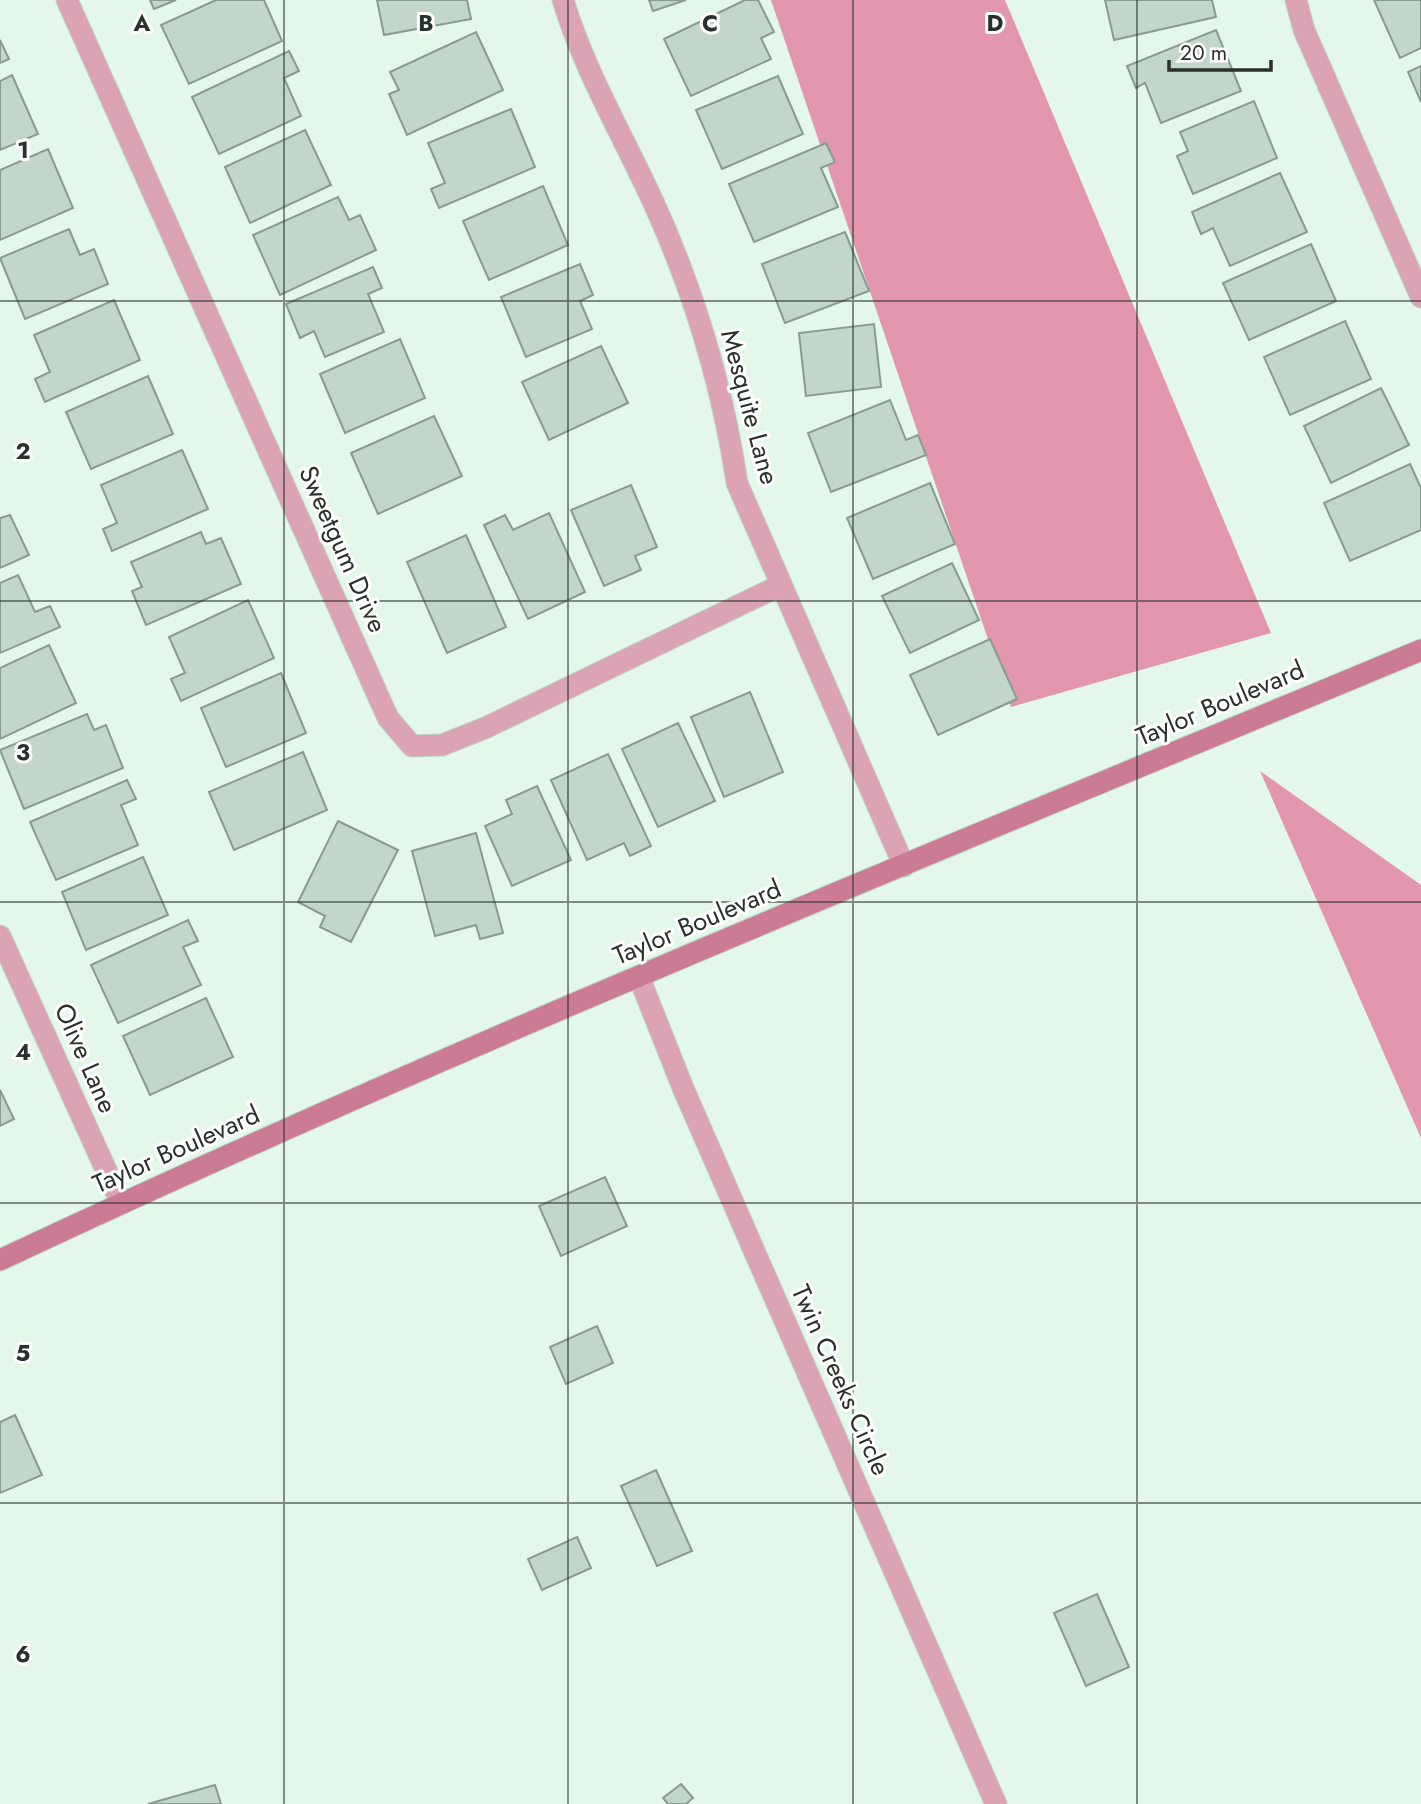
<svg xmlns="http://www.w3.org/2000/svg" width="1421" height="1804" viewBox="0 0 1421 1804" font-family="Jost,sans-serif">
<rect width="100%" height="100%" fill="#e3f8eb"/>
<!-- forest -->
<g fill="#e297ae">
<polygon points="771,0 1005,0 1271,633 1011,707"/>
<polygon points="1260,771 1421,885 1421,1138"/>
</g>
<!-- building -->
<g fill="#c2d6ca" stroke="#889b90" stroke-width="2">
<polygon points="150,0 176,0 154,9"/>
<polygon points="216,0 264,0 282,41 189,84 161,25"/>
<polygon points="377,0 467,0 471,19 384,35"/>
<polygon points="649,0 686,0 653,11"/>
<polygon points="745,0 758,0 774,32 761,38 771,59 691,96 664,39"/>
<polygon points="1105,0 1212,0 1216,17 1114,40"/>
<polygon points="1374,0 1421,0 1421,48 1400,58"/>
<polygon points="1216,30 1241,91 1161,123 1145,83 1136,88 1127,66"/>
<polygon points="476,32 503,90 407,135 389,94 399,90 390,72"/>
<polygon points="0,40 9,59 0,63"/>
<polygon points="289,51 299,71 284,78 301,116 219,154 192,97"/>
<polygon points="1421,66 1421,102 1408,72"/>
<polygon points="12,75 38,134 0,150 0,81"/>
<polygon points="778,76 803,134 722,169 696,110"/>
<polygon points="1254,101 1277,158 1193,194 1177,156 1188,151 1180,132"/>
<polygon points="511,109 535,167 439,208 431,189 445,183 428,143"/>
<polygon points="305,130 331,185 250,223 225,167"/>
<polygon points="826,143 835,162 821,168 838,207 754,242 729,184"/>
<polygon points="48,149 73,208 0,240 0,170"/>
<polygon points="1280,173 1307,232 1230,266 1213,228 1201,234 1192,212"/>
<polygon points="543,186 568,245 489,280 463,221"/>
<polygon points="338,197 349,220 360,215 376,250 280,295 253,235"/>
<polygon points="69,229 80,255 94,249 108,284 25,319 0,258"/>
<polygon points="845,232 869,291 785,323 762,264"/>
<polygon points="1311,244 1336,301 1249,340 1223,283"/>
<polygon points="580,264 593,295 580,301 592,329 526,357 501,297"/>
<polygon points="373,267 382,288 368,294 384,332 325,357 314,331 300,338 286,304"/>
<polygon points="114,300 140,360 45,402 35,379 50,372 34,335"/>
<polygon points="1345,321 1371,379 1290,415 1264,357"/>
<polygon points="874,324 881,387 806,396 799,333"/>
<polygon points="400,339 425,398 345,433 320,374"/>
<polygon points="601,346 628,403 549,440 522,382"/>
<polygon points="148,376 173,434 91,469 66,412"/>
<polygon points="1381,388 1409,445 1331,483 1304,426"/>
<polygon points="890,400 906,440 918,435 926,455 831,492 808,433"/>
<polygon points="434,416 462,476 378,514 351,453"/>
<polygon points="182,450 208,509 112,551 103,529 117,523 101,485"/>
<polygon points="1410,464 1421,488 1421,530 1350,561 1324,503"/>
<polygon points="930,483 955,544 873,579 847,518"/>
<polygon points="631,485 657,547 635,556 641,570 604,586 571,510"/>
<polygon points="549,513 585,592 528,619 484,525 505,515 513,530"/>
<polygon points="10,515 29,555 0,568 0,518"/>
<polygon points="201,532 206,544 221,538 241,584 146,625 132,591 142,587 131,562"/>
<polygon points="466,535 506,627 447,653 407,562"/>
<polygon points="952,563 979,620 910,653 882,596"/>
<polygon points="18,575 35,612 50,606 60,627 0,653 0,583"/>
<polygon points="248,600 274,658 181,701 171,679 185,673 169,637"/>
<polygon points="990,639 1017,699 938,735 910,675"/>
<polygon points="49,645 76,703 0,739 0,668"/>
<polygon points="281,673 306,733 226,767 201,708"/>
<polygon points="750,692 783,772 724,797 691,717"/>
<polygon points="87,714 94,730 106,725 123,768 24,809 0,750"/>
<polygon points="678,723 715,801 658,827 622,749"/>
<polygon points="303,752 327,810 234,850 209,792"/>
<polygon points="608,754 651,846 630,856 624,843 587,860 551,780"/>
<polygon points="127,780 136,799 121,805 138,845 56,880 30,822"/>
<polygon points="537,786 571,860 512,886 485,826 512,814 506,800"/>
<polygon points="338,821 398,850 351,942 320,927 325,916 298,902"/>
<polygon points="476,833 503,933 480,939 476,925 435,936 412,851"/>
<polygon points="143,857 168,915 86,950 62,892"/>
<polygon points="188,920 198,941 183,947 201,985 118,1023 91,965"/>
<polygon points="206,998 233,1057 150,1095 123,1036"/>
<polygon points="0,1090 14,1119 0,1126"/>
<polygon points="605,1177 627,1226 561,1256 539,1206"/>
<polygon points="597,1326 613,1363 566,1384 550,1347"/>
<polygon points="15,1415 42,1475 0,1493 0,1422"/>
<polygon points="656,1470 692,1551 657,1566 621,1486"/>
<polygon points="577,1537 591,1568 542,1590 528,1559"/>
<polygon points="1097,1594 1129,1667 1086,1686 1054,1613"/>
<polygon points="681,1784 693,1798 686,1804 668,1804 663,1798"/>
<polygon points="215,1785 221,1804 148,1804"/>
</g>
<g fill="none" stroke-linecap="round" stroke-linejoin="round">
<defs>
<g id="street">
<polyline points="67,0 388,718 412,746 442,745 485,728 781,585"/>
<path d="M 563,0 C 585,73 625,139 656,208 C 695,295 723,389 737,483 L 904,866"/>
<polyline points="1296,0 1304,30 1421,297"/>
<polyline points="0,936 121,1203"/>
<polyline points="639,977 683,1088 996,1804"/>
</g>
<path id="secondary" d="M 0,1260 C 466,1041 946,848 1421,650"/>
</defs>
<!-- street casing -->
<use href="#street" stroke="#c2d4c9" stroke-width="23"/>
<!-- secondary casing -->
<use href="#secondary" stroke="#c2d4c9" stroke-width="23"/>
<!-- street -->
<use href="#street" stroke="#dba3b3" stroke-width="21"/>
<!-- secondary -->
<use href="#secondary" stroke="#cc7b95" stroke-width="21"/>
</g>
<!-- grid -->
<path fill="none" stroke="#29312c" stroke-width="2" stroke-opacity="0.55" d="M 284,0 L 284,1804M 568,0 L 568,1804M 853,0 L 853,1804M 1137,0 L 1137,1804M 0,301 L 1421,301M 0,601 L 1421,601M 0,902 L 1421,902M 0,1203 L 1421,1203M 0,1503 L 1421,1503"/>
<g text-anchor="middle" stroke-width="6" stroke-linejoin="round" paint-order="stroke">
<!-- street labels -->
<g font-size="26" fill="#29312c" stroke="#fff">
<text transform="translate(750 407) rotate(75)" y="9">Mesquite Lane</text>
<text transform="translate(343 549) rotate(66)" y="9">Sweetgum Drive</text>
<text transform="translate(1220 703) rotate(-23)" y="9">Taylor Boulevard</text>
<text transform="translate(697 922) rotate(-23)" y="9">Taylor Boulevard</text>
<text transform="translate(86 1058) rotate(66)" y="9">Olive Lane</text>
<text transform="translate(176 1149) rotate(-24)" y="9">Taylor Boulevard</text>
<text transform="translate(841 1380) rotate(66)" y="9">Twin Creeks Circle</text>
</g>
</g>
<g font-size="23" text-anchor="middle" font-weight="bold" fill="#29312c" stroke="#fff" stroke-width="6" stroke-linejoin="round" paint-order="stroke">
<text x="142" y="31">A</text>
<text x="426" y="31">B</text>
<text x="710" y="31">C</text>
<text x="995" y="31">D</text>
<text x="23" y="158">1</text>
<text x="23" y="459">2</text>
<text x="23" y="760">3</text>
<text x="23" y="1060">4</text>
<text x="23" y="1361">5</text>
<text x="23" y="1662">6</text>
</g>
<!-- scale -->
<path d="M1169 60v10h102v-10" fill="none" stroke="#29312c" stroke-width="3.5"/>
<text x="1180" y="60" font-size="21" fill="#29312c" stroke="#ffffff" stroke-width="5" paint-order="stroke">20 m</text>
</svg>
